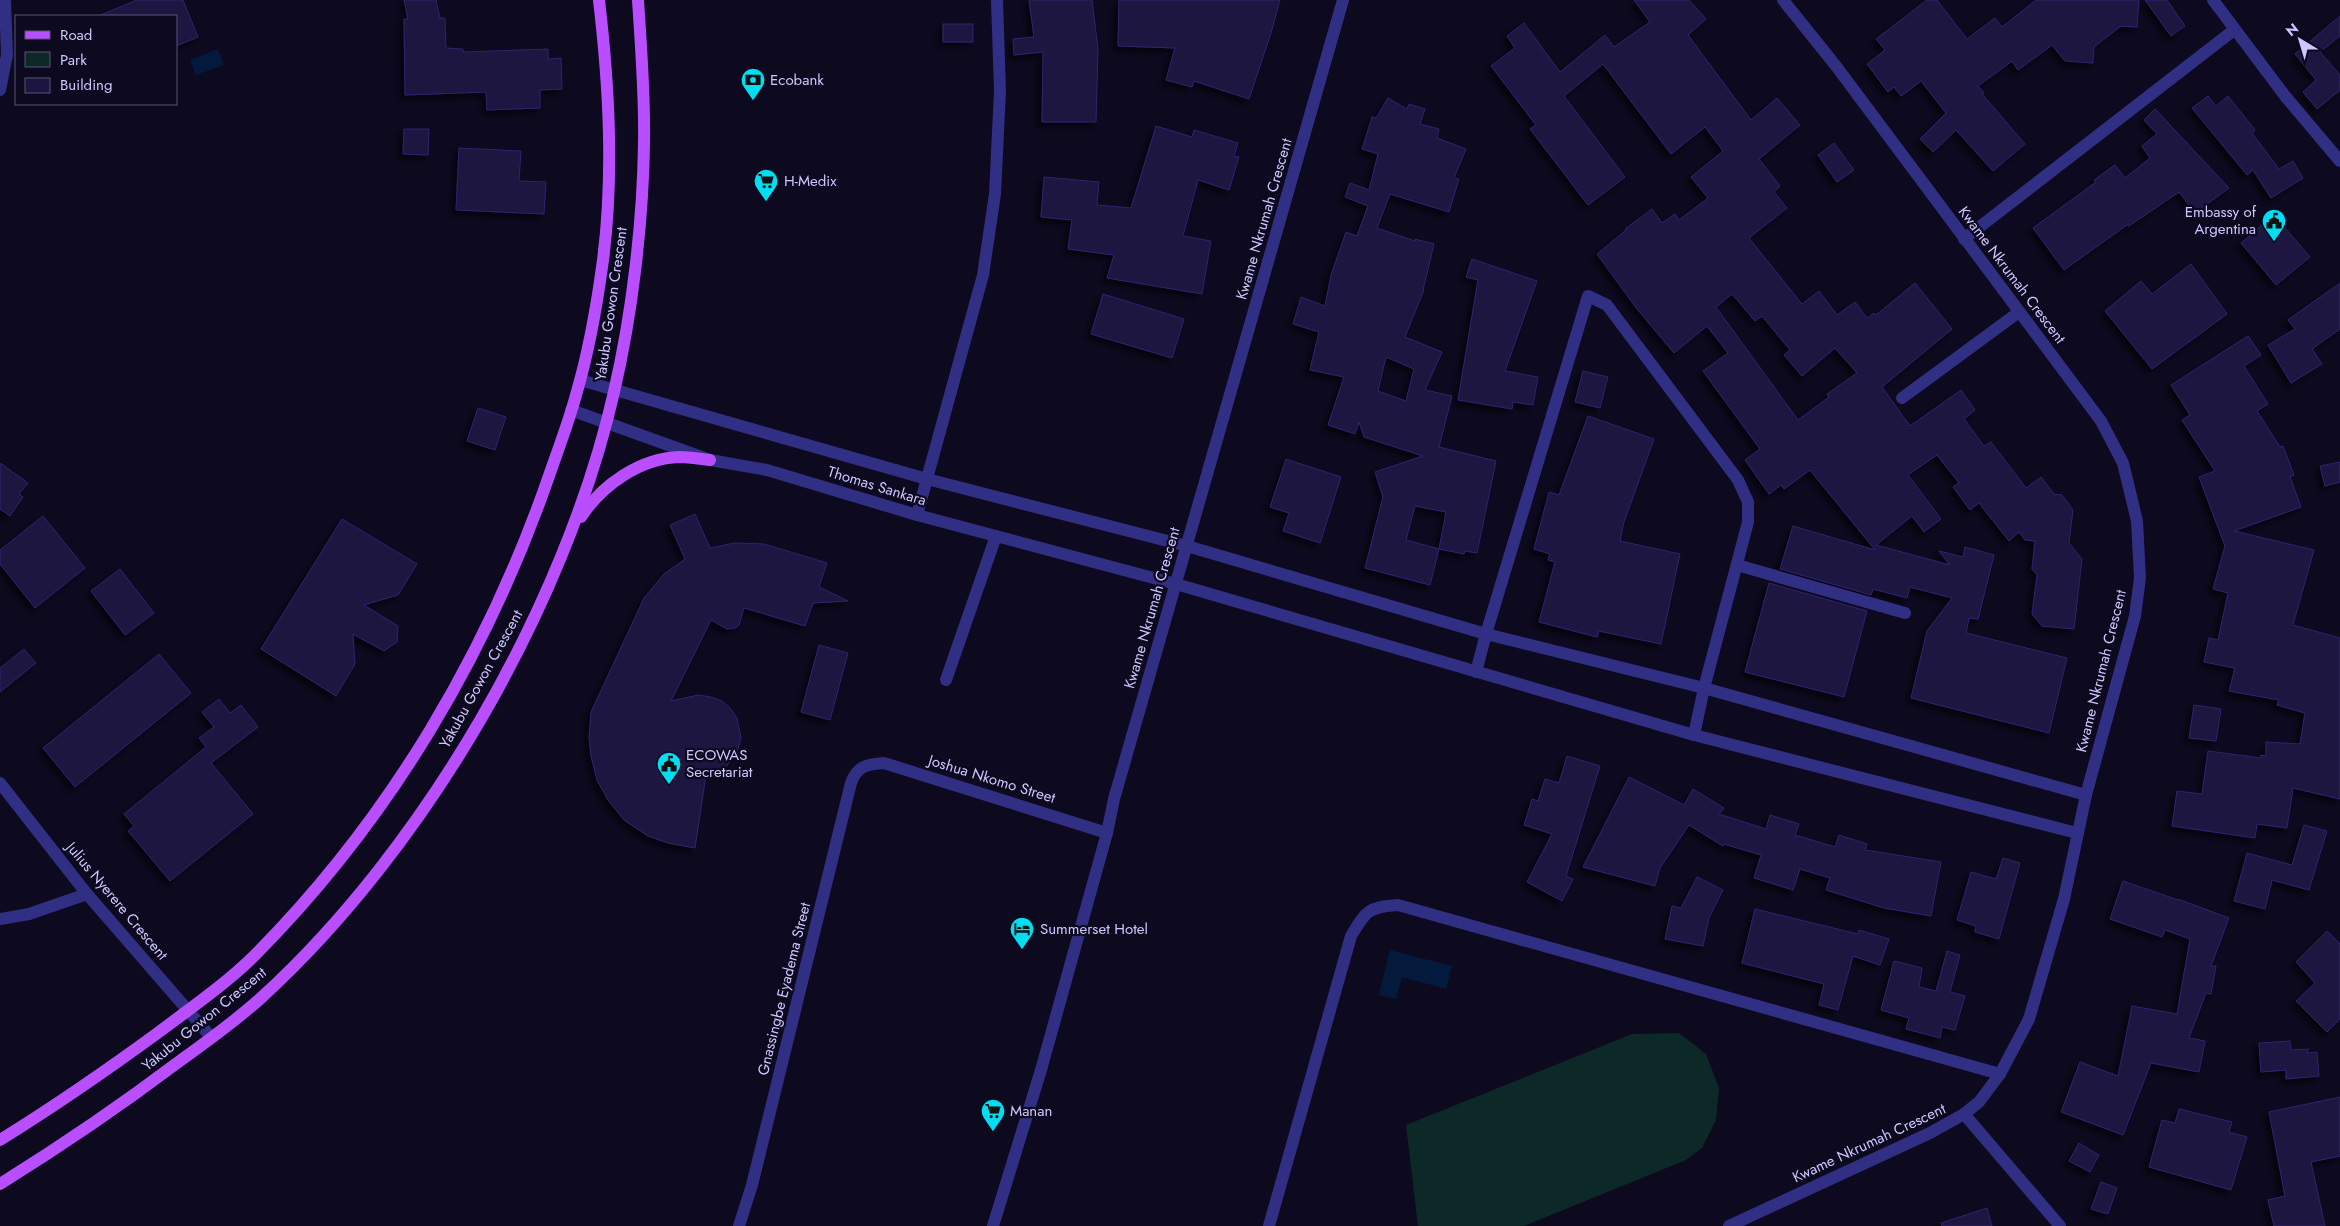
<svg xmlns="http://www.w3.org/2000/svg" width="2340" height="1226" viewBox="0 0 2340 1226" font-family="Jost,sans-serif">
<defs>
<filter id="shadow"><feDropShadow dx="-4.5" dy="4.5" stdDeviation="2.5" flood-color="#0009"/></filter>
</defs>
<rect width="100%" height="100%" fill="#0d091e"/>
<!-- green -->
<polygon fill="#0c2927" points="1679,1033 1706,1054 1719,1088 1716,1120 1702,1148 1686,1160 1524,1226 1418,1226 1406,1125 1632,1034"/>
<!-- water -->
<g fill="#031a3d">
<polygon points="218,49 224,65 196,75 190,60"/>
<polygon points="1390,950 1452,966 1446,989 1402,977 1396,999 1379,995"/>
</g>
<!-- building -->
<g fill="#1c1441" stroke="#312370" fill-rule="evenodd" filter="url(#shadow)">
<polygon points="137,0 183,0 198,37 176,46 176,16 98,16"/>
<polygon points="404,0 436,0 440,18 445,18 446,48 463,49 463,52 548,49 548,59 561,58 562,89 540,90 540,108 513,109 487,110 486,92 405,95 404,19 408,19"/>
<polygon points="1029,0 1092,0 1098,49 1096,122 1042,122 1043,52 1014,55 1013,39 1034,37"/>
<polygon points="1119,0 1280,0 1271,33 1249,99 1194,81 1192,87 1166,80 1175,48 1118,46"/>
<path d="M 1634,0 L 1689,0 L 1706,19 L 1688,35 L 1751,120 L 1777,98 L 1800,125 L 1759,159 L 1780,186 L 1774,192 L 1787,208 L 1749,238 L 1802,304 L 1819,291 L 1837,315 L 1855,302 L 1867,318 L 1874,313 L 1876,315 L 1915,283 L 1952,329 L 1882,387 L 1910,426 L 1961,390 L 1975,410 L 1964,419 L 1984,446 L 1991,442 L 2026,488 L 2041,477 L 2054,494 L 2062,495 L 2073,510 L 2069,543 L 2082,559 L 2074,629 L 2042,626 L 2032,614 L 2037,575 L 2032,569 L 2035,541 L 2025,540 L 2019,532 L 2009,541 L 1979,503 L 1970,510 L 1953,487 L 1959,483 L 1937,455 L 1908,475 L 1941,519 L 1924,532 L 1912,516 L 1876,545 L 1950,565 L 1939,551 L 1963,557 L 1965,547 L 1994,555 L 1978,619 L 1969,618 L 1966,633 L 2067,658 L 2049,733 L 1911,698 L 1927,631 L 1952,598 L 1910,587 L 1907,598 L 1873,589 L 1871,595 L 1780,569 L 1793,526 L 1875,550 L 1810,470 L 1784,489 L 1781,485 L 1769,494 L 1745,460 L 1760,449 L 1703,371 L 1728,353 L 1707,326 L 1674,353 L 1637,309 L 1597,254 L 1626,230 L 1625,229 L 1652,209 L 1662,223 L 1675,214 L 1679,220 L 1708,198 L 1691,177 L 1723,151 L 1705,127 L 1671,154 L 1603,64 L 1564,96 L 1625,177 L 1588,205 L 1530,129 L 1536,125 L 1491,66 L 1515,48 L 1507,36 L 1524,23 L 1560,72 L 1605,35 L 1614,47 L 1650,22 ZM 1732,294 L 1755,321 L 1762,316 L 1790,350 L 1784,355 L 1802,376 L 1835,348 L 1857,373 L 1827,394 L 1829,397 L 1798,420 L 1716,307 Z"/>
<polygon points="1927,0 1937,0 1967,39 1995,18 2002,27 2036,0 2139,0 2137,27 2121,26 2094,47 2093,63 2065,61 2052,45 2018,70 2012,61 1978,86 1984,93 1982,94 2025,144 1993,171 1956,130 1933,152 1920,139 1946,113 1921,81 1901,96 1894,87 1888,92 1867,64 1885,50 1876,39"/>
<polygon points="2145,0 2167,0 2185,26 2171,36"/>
<polygon points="2340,16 2340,36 2320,52 2340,75 2340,90 2317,109 2303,92 2316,80 2295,54"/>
<rect x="943" y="24" width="30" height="18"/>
<polygon points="2208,96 2216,106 2228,96 2255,130 2252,133 2279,169 2293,161 2303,178 2271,198 2253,170 2247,175 2192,108"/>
<path d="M 1388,98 L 1407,109 L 1409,104 L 1425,109 L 1420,124 L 1439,129 L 1437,138 L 1466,149 L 1454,178 L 1459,179 L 1449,212 L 1390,194 L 1377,228 L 1415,241 L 1415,239 L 1434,244 L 1423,290 L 1424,290 L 1405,337 L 1442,352 L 1425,390 L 1452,396 L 1439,447 L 1496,461 L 1477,553 L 1465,551 L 1464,554 L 1439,549 L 1446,512 L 1415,506 L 1406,540 L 1439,549 L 1430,585 L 1365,568 L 1383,497 L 1375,472 L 1423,456 L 1364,437 L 1359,422 L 1355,434 L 1328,425 L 1344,377 L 1310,370 L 1319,332 L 1293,324 L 1301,297 L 1325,306 L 1331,275 L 1346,232 L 1357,236 L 1368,206 L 1345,197 L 1350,183 L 1369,190 L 1378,154 L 1362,149 L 1372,117 L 1376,118 ZM 1386,357 L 1414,369 L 1406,401 L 1378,391 Z"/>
<polygon points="2155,109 2229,188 2195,213 2179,192 2129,226 2127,225 2064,270 2033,228 2096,182 2094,180 2115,165 2125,178 2150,158 2142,146 2157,134 2144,120"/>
<polygon points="1156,126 1192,137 1194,130 1238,143 1234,156 1239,157 1229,190 1198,180 1183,236 1211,241 1202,294 1107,278 1114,255 1068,249 1072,220 1041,217 1044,177 1099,182 1097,205 1131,208"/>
<polygon points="404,129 429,129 428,155 403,154"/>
<polygon points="1834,143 1854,170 1837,182 1818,155"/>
<polygon points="459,148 521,151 519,181 546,182 544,214 456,210"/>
<polygon points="2274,215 2310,257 2276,285 2241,243"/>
<polygon points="1472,259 1537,281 1505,371 1538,377 1533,405 1513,402 1512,409 1458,400 1478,280 1466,277"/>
<polygon points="2191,264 2227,314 2152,369 2105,311 2141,281 2152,294"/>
<polygon points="2340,283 2340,329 2312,349 2322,364 2291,383 2268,345 2295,329 2288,320"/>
<polygon points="1103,294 1184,319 1172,358 1091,334"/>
<polygon points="2248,336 2261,355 2244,366 2268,404 2257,411 2280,447 2283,446 2294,475 2290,477 2301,507 2234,531 2314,550 2293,625 2340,638 2340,799 2293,788 2287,828 2257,824 2255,838 2172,826 2177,791 2202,794 2208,751 2261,758 2261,755 2266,756 2266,742 2300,744 2305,713 2277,705 2279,700 2229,691 2235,668 2204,662 2209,638 2218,640 2228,593 2213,589 2225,546 2199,477 2215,471 2182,420 2190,415 2171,385"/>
<polygon points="1583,371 1608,377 1600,408 1575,402"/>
<polygon points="478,408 506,417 495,450 467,441"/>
<polygon points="1588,416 1654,439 1624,522 1620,541 1680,554 1661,644 1599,631 1597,637 1539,622 1555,562 1548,560 1550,554 1534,549 1549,492 1559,495"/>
<polygon points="1286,459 1341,477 1320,543 1283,531 1289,513 1270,507"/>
<polygon points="2340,462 2340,482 2325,486 2320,466"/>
<polygon points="0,463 28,483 19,494 23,497 10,516 0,509"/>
<polygon points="695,514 710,548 735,543 764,544 827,563 819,587 848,601 813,603 805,626 744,608 739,625 735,628 727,629 711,620 671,701 698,695 711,697 722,701 730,708 737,718 741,738 738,749 726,767 706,775 695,848 668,843 648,836 624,820 608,800 597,780 591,756 589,737 591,712 644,598 664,574 685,559 670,525"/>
<polygon points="43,516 85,568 35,608 0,564 0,550"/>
<polygon points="342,519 417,564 398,595 364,605 398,626 397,642 384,651 353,634 355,664 336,696 261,649"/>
<polygon points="120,569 154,613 125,635 91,591"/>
<polygon points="1769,583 1867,611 1844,697 1745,672"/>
<polygon points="819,645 848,653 830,720 801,712"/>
<polygon points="24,649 36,663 0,692 0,668"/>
<polygon points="159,654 191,693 75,787 43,748"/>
<polygon points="219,699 230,713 241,705 258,727 211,763 253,814 170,881 128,831 134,826 124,814 206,747 199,738 214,727 202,712"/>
<polygon points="2194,705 2221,709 2216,741 2189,738"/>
<polygon points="1567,756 1600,766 1566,876 1573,879 1562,901 1527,882 1552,834 1524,825 1532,799 1538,801 1545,779 1559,783"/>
<polygon points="1629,777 1684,805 1693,789 1724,808 1719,814 1766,829 1770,815 1799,824 1795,835 1835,847 1839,835 1867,844 1865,850 1941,862 1931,916 1884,908 1826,890 1830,878 1800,869 1793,890 1754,878 1761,855 1724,844 1723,846 1689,825 1660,868 1655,886 1583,867"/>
<polygon points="2304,825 2327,831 2309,890 2272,880 2265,909 2234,901 2247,853 2292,865"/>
<polygon points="2003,858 2020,863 1999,939 1975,932 1976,926 1957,920 1971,872 1996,879"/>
<polygon points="1697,877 1723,890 1709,918 1703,946 1665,939 1672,906 1681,908"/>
<polygon points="2123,881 2178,900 2178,899 2229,918 2211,966 2216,966 2211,994 2206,993 2189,1038 2205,1041 2199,1072 2151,1063 2123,1135 2061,1112 2080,1062 2118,1076 2132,1006 2177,1014 2190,939 2165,930 2162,937 2110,919"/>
<polygon points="1755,909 1858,934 1859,930 1889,939 1880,965 1853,956 1838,1010 1819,1005 1824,984 1742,963"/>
<polygon points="2327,931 2340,944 2340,1019 2327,1032 2296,1001 2315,983 2296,962"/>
<polygon points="1947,951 1960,955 1950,992 1965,996 1955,1030 1942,1027 1940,1038 1906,1029 1909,1018 1881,1010 1894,961 1922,968 1919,987 1936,991"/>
<polygon points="2290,1041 2291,1050 2309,1049 2306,1053 2317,1052 2319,1076 2286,1079 2286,1070 2261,1072 2259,1043"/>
<polygon points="2340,1097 2340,1156 2311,1162 2325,1226 2274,1226 2268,1200 2285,1196 2269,1112"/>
<polygon points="2179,1109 2232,1122 2229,1132 2247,1137 2231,1190 2149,1167 2162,1120 2175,1123"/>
<polygon points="2079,1143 2099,1155 2090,1172 2069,1161"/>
<polygon points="2101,1182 2117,1188 2108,1214 2091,1209"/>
<polygon points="1987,1208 1992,1226 1942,1226 1941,1223"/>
</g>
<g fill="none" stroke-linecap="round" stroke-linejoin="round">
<!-- minor -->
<g stroke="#312f83" stroke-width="12">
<polyline points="2213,0 2285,96 2340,161"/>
<polyline points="0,90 7,55 5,0"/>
<polyline points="1964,239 2234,30"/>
<polyline points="580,380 927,479 1187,546 1486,634 1704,688 2086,795"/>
<polyline points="1902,398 2019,312"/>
<polyline points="571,410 710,460 767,470 917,515 1176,584 1694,735 2077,833"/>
<polyline points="917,515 983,275 995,194 1000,91 997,0"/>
<polyline points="1737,565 1905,613"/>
<polyline points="1476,672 1486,634 1588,296 1607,305 1738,480 1748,502 1748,522 1704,688 1694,735"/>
<polyline points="946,680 996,536"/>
<polyline points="0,783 87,894 211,1037"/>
<polyline points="0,919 29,914 87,894"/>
<polyline points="1964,1114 2060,1226"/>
<path d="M 739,1226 L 752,1185 L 851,783 C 857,766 867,764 884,763 L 1107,833"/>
<polyline points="993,1226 1041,1070 1107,833 1114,799 1343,0"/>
<path d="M 1269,1226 L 1351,936 C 1366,911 1368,907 1398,905 L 2000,1074"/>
<polyline points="1729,1226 1930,1133 1964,1114 1979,1102 2000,1074 2029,1019 2064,899 2086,795 2135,616 2140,578 2137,521 2123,463 2101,421 1836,66 1783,0"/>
</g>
<!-- major -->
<g stroke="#b94eff" stroke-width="12">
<path d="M 581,517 C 602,485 640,458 680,457 C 690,457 700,459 710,460"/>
<path d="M 0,1140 C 55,1106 107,1070 159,1032 C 191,1008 227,983 255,955 C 390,819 488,653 550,473 C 559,447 569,421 576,395 C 589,351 597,305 603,260 C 614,174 609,86 599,0"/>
<path d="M 0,1184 C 61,1146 120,1106 177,1063 C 206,1042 236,1021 262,997 C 425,848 565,607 614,392 C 632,315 643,222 644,143 C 645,95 641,48 638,0"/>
</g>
</g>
<!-- icons -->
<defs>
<symbol id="bank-pin" viewBox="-11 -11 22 30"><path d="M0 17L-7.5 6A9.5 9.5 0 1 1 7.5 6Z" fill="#00def2" stroke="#0d091e"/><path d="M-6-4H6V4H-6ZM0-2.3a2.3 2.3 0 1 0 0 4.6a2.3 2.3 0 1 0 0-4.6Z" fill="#111"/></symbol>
<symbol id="supermarket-pin" viewBox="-11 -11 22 30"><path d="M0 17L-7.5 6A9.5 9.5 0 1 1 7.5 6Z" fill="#00def2" stroke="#0d091e"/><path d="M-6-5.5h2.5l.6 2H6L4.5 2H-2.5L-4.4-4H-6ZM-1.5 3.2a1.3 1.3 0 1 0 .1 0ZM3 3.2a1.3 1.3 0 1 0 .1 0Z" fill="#111"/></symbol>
<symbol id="civic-pin" viewBox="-11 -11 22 30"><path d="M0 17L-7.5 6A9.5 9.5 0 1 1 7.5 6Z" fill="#00def2" stroke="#0d091e"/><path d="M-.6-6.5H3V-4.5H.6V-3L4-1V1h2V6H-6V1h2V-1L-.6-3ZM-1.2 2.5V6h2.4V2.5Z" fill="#111"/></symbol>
<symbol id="hotel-pin" viewBox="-11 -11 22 30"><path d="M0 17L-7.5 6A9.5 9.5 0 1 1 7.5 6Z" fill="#00def2" stroke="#0d091e"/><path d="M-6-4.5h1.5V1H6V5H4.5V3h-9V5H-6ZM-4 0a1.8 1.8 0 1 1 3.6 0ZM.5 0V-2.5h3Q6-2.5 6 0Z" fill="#111"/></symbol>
</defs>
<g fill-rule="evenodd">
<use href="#bank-pin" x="739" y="66" width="28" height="38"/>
<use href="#supermarket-pin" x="752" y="167" width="28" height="38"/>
<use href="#civic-pin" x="2260" y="207" width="28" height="38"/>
<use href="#civic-pin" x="655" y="750" width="28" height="38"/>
<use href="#hotel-pin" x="1008" y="915" width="28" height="38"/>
<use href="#supermarket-pin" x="979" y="1097" width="28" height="38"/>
</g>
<g text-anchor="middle" stroke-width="4.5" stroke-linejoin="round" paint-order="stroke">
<!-- poi labels -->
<g font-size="15" fill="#ccc7ff" stroke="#0d091e" text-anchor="start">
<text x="770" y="85">Ecobank</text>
<text x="784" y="186">H-Medix</text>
<text x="2256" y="217" text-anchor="end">Embassy of<tspan x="2256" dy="17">Argentina</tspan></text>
<text x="686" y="760">ECOWAS<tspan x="686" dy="17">Secretariat</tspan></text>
<text x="1040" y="934">Summerset Hotel</text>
<text x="1010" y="1116">Manan</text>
</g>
<!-- street labels -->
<g font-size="15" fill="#ccc7ff" stroke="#0d091e">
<text transform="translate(1264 219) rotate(-74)" y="5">Kwame Nkrumah Crescent</text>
<text transform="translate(2012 275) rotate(53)" y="5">Kwame Nkrumah Crescent</text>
<text transform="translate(611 304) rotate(-82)" y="5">Yakubu Gowon Crescent</text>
<text transform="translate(877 486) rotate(17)" y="5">Thomas Sankara</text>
<text transform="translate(1152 608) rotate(-74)" y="5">Kwame Nkrumah Crescent</text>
<text transform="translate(2101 671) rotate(-76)" y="5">Kwame Nkrumah Crescent</text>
<text transform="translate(481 679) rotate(-61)" y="5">Yakubu Gowon Crescent</text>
<text transform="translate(992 779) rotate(17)" y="5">Joshua Nkomo Street</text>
<text transform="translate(117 901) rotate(50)" y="5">Julius Nyerere Crescent</text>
<text transform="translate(784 989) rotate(-76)" y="5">Gnassingbe Eyadema Street</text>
<text transform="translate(204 1019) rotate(-39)" y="5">Yakubu Gowon Crescent</text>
<text transform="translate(1869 1143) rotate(-25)" y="5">Kwame Nkrumah Crescent</text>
</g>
</g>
<!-- legend -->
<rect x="15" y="15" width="162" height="90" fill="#0d091e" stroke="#595578"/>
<rect x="25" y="31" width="25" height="8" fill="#b94eff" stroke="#595578"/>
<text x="60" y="40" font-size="15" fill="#ccc7ff">Road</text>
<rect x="25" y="52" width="25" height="15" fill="#0c2927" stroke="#595578"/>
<text x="60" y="65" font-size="15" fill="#ccc7ff">Park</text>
<rect x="25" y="78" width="25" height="15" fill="#1c1441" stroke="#595578"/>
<text x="60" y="90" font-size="15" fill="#ccc7ff">Building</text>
<!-- north arrow -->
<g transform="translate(2300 40) rotate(322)" stroke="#0d091e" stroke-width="4" paint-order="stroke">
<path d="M0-4L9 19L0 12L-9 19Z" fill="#ccc7ff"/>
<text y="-8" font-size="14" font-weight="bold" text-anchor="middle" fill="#ccc7ff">N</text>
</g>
</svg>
